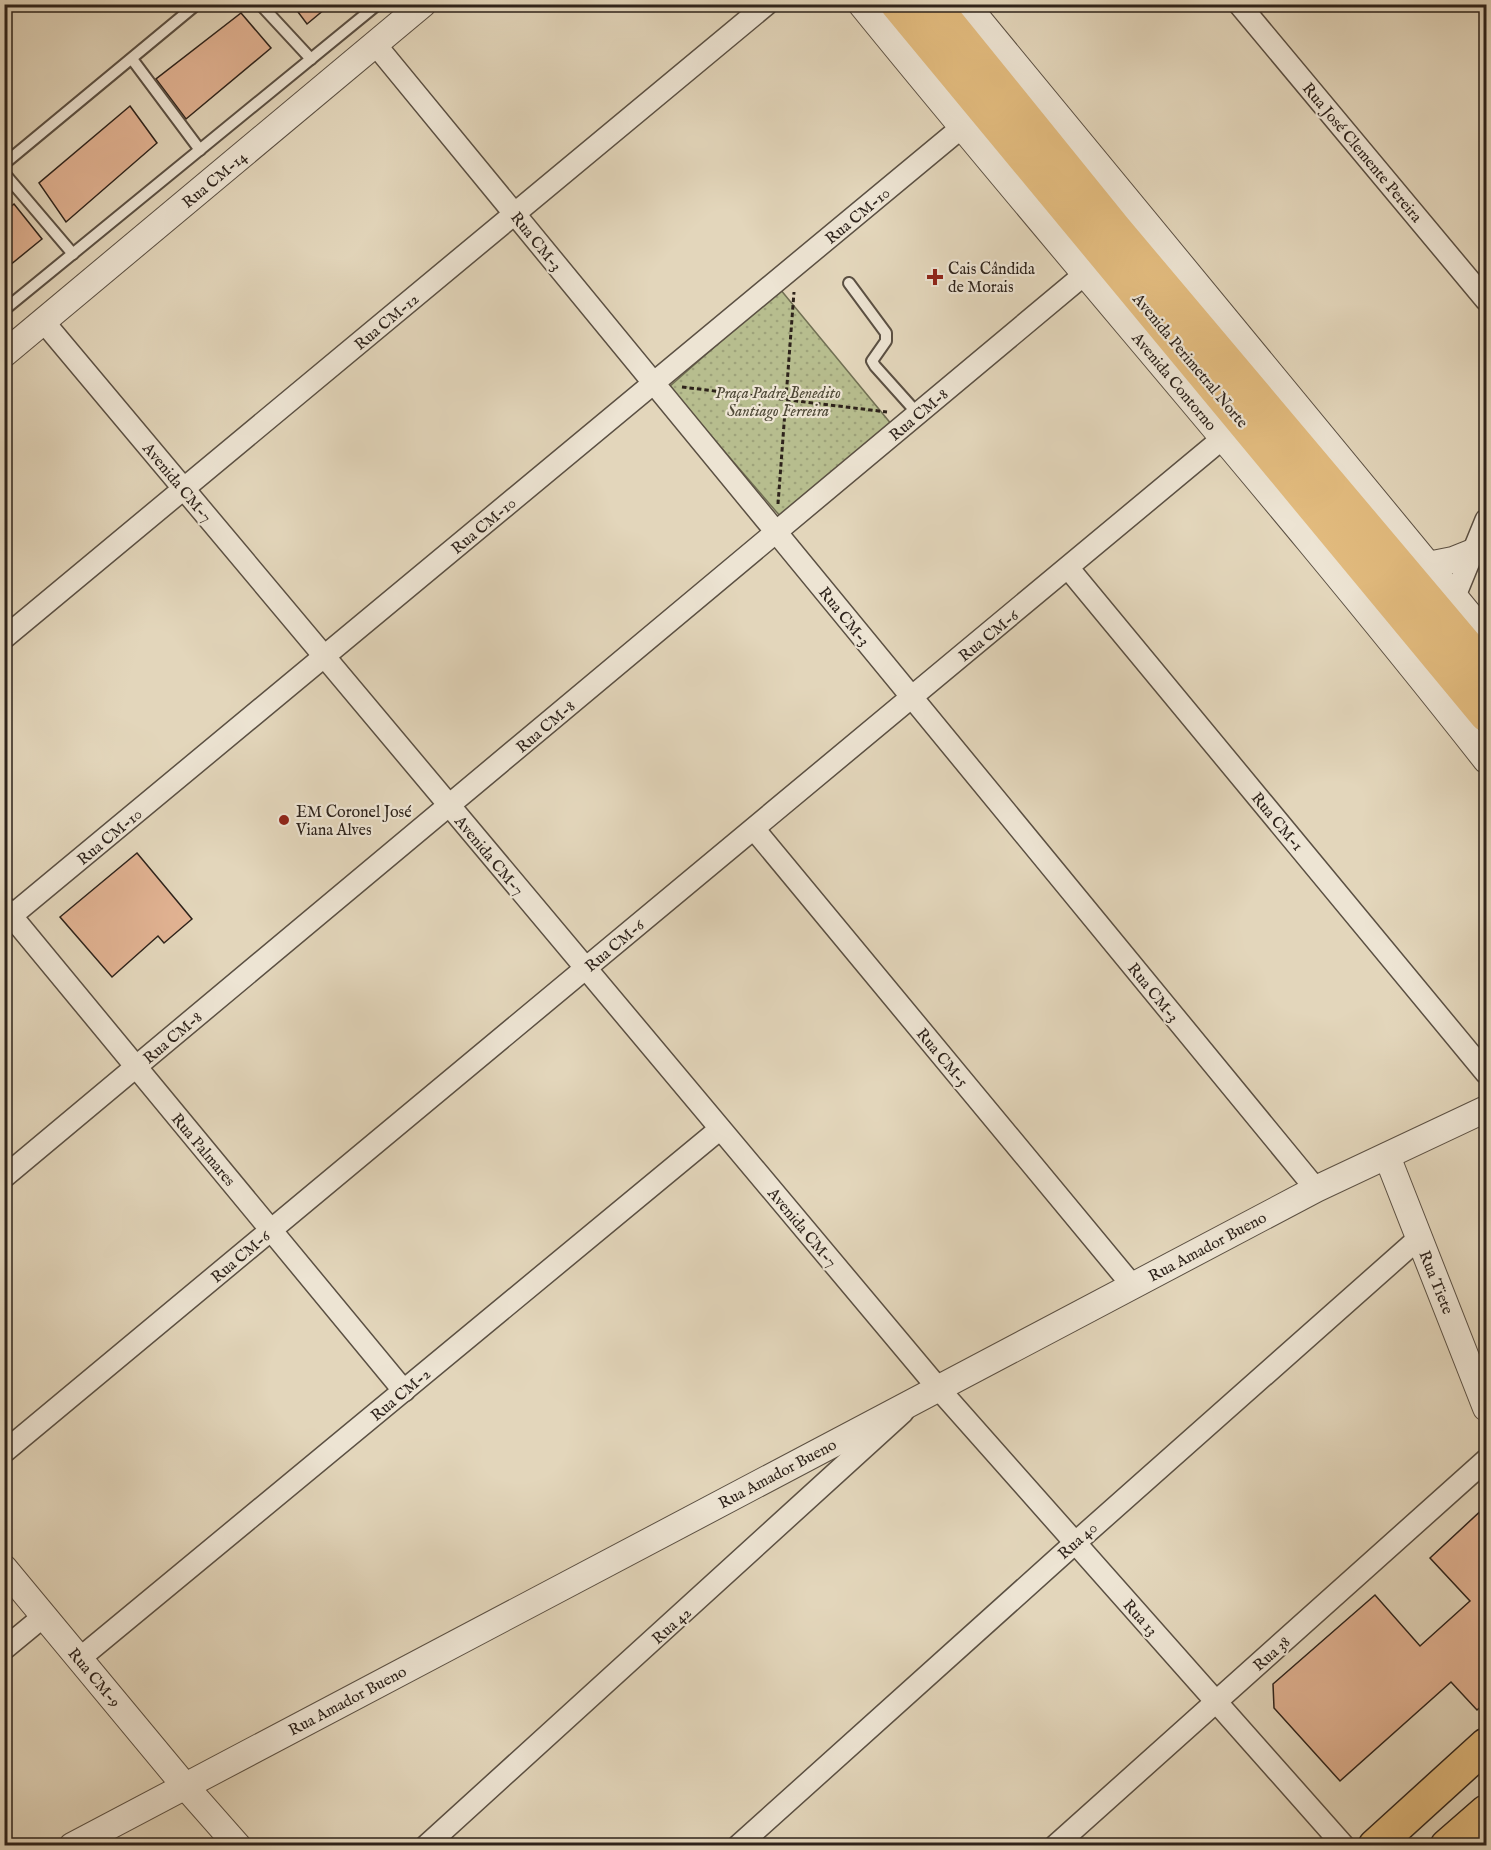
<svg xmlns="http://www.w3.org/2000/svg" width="1491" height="1850" viewBox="0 0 1491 1850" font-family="'IM FELL English',serif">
<defs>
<pattern id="park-dots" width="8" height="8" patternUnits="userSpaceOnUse" patternTransform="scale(1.5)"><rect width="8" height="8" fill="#b7bd8e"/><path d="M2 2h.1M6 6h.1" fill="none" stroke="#9ea27a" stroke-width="1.8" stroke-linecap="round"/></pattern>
</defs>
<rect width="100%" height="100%" fill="#e3d6bb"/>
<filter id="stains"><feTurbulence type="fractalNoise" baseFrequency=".00333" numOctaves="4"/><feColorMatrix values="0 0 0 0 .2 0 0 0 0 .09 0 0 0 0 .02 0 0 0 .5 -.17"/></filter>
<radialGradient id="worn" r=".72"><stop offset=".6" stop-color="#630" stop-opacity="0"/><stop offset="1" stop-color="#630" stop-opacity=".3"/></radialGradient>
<!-- park -->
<polygon fill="url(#park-dots)" stroke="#727054" stroke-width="1.5" points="780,289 892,425 780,516 669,387"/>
<!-- building -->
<g fill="#e2b393" stroke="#2e231b" stroke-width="1.5">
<polygon points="292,4 331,4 307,24"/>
<polygon points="241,13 271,48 186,119 156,79"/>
<polygon points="130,106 157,143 66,222 39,183"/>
<polygon points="14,204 42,239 4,270 4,212"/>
<polygon points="137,853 192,919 164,943 158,936 112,977 60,917"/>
<polygon points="1486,1506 1486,1702 1477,1710 1451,1682 1340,1781 1274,1708 1273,1684 1375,1595 1420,1646 1470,1601 1430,1558"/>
</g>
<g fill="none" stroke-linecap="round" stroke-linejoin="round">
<defs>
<g id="service">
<polyline points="260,4 311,59"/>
<polyline points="132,59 200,150"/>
<polyline points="4,164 197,4"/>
<polyline points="4,173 73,254"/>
<polyline points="849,283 886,333 886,341 872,361 875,366 918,414"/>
<polyline points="4,310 378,4"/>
</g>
<g id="minor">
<polyline points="1239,4 1486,300"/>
<polyline points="375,44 1316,1189"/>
<polyline points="43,321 938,1388 1344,1846"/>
<polyline points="1069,569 1486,1073"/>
<polyline points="1450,608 1486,520"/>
<polyline points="4,638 767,4"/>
<polyline points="754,829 1132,1285"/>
<polyline points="4,907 404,1391"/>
<polyline points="4,922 961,128"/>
<polyline points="4,1177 1086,273"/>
<polyline points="4,1452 1223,438"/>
<polyline points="4,1649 44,1616"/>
<polyline points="79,1659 720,1129"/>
<polyline points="426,1846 903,1412"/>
<polyline points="738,1846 1075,1543 1419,1238"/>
<polyline points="1055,1846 1486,1460"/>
</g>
<g id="tertiary">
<path d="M 861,4 C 1067,258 1284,503 1486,760"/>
<polyline points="966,4 1486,635"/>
<polyline points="4,354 423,4"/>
<polyline points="1428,565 1453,560 1473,552"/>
<polyline points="1387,1156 1486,1408"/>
<polyline points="4,1568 185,1786 238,1846"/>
<polyline points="72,1846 1316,1189 1486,1109"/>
</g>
<g id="trunk">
<polyline points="897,4 1486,715"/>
<polyline points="933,4 1115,229 1486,669"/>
<polyline points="1375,1846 1486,1745"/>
<polyline points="1447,1846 1486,1812"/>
</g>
</defs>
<!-- service casing -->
<use href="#service" stroke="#5b5043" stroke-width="14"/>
<!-- minor casing -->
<use href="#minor" stroke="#5b5043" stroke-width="24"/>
<!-- tertiary casing -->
<use href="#tertiary" stroke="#5b5043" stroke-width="28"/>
<!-- trunk casing -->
<use href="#trunk" stroke="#2e231b" stroke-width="36"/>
<!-- path -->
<g stroke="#2e231b" stroke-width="3" stroke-dasharray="4.5 3" stroke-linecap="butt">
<polyline points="682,387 887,412"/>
<polyline points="778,504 794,292"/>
</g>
<!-- service -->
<use href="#service" stroke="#ede4d3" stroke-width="10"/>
<!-- minor -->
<use href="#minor" stroke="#ede4d3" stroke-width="21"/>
<!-- tertiary -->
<use href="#tertiary" stroke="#ede4d3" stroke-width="26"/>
<!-- trunk -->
<use href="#trunk" stroke="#e2bb7e" stroke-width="33"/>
</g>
<!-- markers -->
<g fill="#8f2418" stroke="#ede4d3" stroke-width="2">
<path d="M932 268h6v6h6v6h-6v6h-6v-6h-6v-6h6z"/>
<circle cx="284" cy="820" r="6"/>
</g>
<g text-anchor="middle" stroke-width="4.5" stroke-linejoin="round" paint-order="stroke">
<!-- street labels -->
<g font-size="16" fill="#2e231b" stroke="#ede4d3">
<text transform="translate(1363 152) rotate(50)" y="6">Rua José Clemente Pereira</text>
<text transform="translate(214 179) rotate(-40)" y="6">Rua CM-14</text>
<text transform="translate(857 215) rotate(-40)" y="6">Rua CM-10</text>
<text transform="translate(537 241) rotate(51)" y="6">Rua CM-3</text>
<text transform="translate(386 321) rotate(-40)" y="6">Rua CM-12</text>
<text transform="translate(1191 360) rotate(50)" y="6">Avenida Perimetral Norte</text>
<text transform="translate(1175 381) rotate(50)" y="6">Avenida Contorno</text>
<text transform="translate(918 414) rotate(-40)" y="6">Rua CM-8</text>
<text transform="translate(178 482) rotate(50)" y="6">Avenida CM-7</text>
<text transform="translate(483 525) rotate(-40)" y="6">Rua CM-10</text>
<text transform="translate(845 616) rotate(51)" y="6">Rua CM-3</text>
<text transform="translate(988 635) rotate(-39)" y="6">Rua CM-6</text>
<text transform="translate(545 726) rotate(-40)" y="6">Rua CM-8</text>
<text transform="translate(1278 821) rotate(50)" y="6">Rua CM-1</text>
<text transform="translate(109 836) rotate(-40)" y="6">Rua CM-10</text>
<text transform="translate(490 855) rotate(50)" y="6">Avenida CM-7</text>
<text transform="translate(614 945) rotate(-40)" y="6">Rua CM-6</text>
<text transform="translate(1154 992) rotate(51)" y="6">Rua CM-3</text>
<text transform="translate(172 1037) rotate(-40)" y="6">Rua CM-8</text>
<text transform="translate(943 1057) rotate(50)" y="6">Rua CM-5</text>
<text transform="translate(204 1149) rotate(50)" y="6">Rua Palmares</text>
<text transform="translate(803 1227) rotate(50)" y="6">Avenida CM-7</text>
<text transform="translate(1207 1246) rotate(-28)" y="6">Rua Amador Bueno</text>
<text transform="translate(240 1256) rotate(-40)" y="6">Rua CM-6</text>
<text transform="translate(1437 1282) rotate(68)" y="6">Rua Tiete</text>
<text transform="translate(400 1394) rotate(-40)" y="6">Rua CM-2</text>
<text transform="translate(777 1473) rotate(-28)" y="6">Rua Amador Bueno</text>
<text transform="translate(1077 1540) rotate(-42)" y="6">Rua 40</text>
<text transform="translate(1141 1617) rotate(48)" y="6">Rua 13</text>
<text transform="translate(671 1625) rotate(-42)" y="6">Rua 42</text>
<text transform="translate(1271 1653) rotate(-42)" y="6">Rua 38</text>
<text transform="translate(95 1677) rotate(50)" y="6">Rua CM-9</text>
<text transform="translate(347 1700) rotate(-28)" y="6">Rua Amador Bueno</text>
</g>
<!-- poi labels -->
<g font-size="16" fill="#2e231b" stroke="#ede4d3" text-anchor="start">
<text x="948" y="274">Cais Cândida<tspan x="948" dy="18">de Morais</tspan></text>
<text x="296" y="817">EM Coronel José<tspan x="296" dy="18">Viana Alves</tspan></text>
</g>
<!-- park labels -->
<g font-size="16" font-style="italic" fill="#504a38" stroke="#ede4d3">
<text x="778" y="398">Praça Padre Benedito<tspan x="778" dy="18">Santiago Ferreira</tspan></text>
</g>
</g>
<!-- margin -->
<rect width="1491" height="1850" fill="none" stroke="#e3d6bb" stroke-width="24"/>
<rect x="6" y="6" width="1479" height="1838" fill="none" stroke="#2e231b" stroke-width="3"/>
<rect x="12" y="12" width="1467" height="1826" fill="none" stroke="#2e231b" stroke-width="1.5"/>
<rect width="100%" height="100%" filter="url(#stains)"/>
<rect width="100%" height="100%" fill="url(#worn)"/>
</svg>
